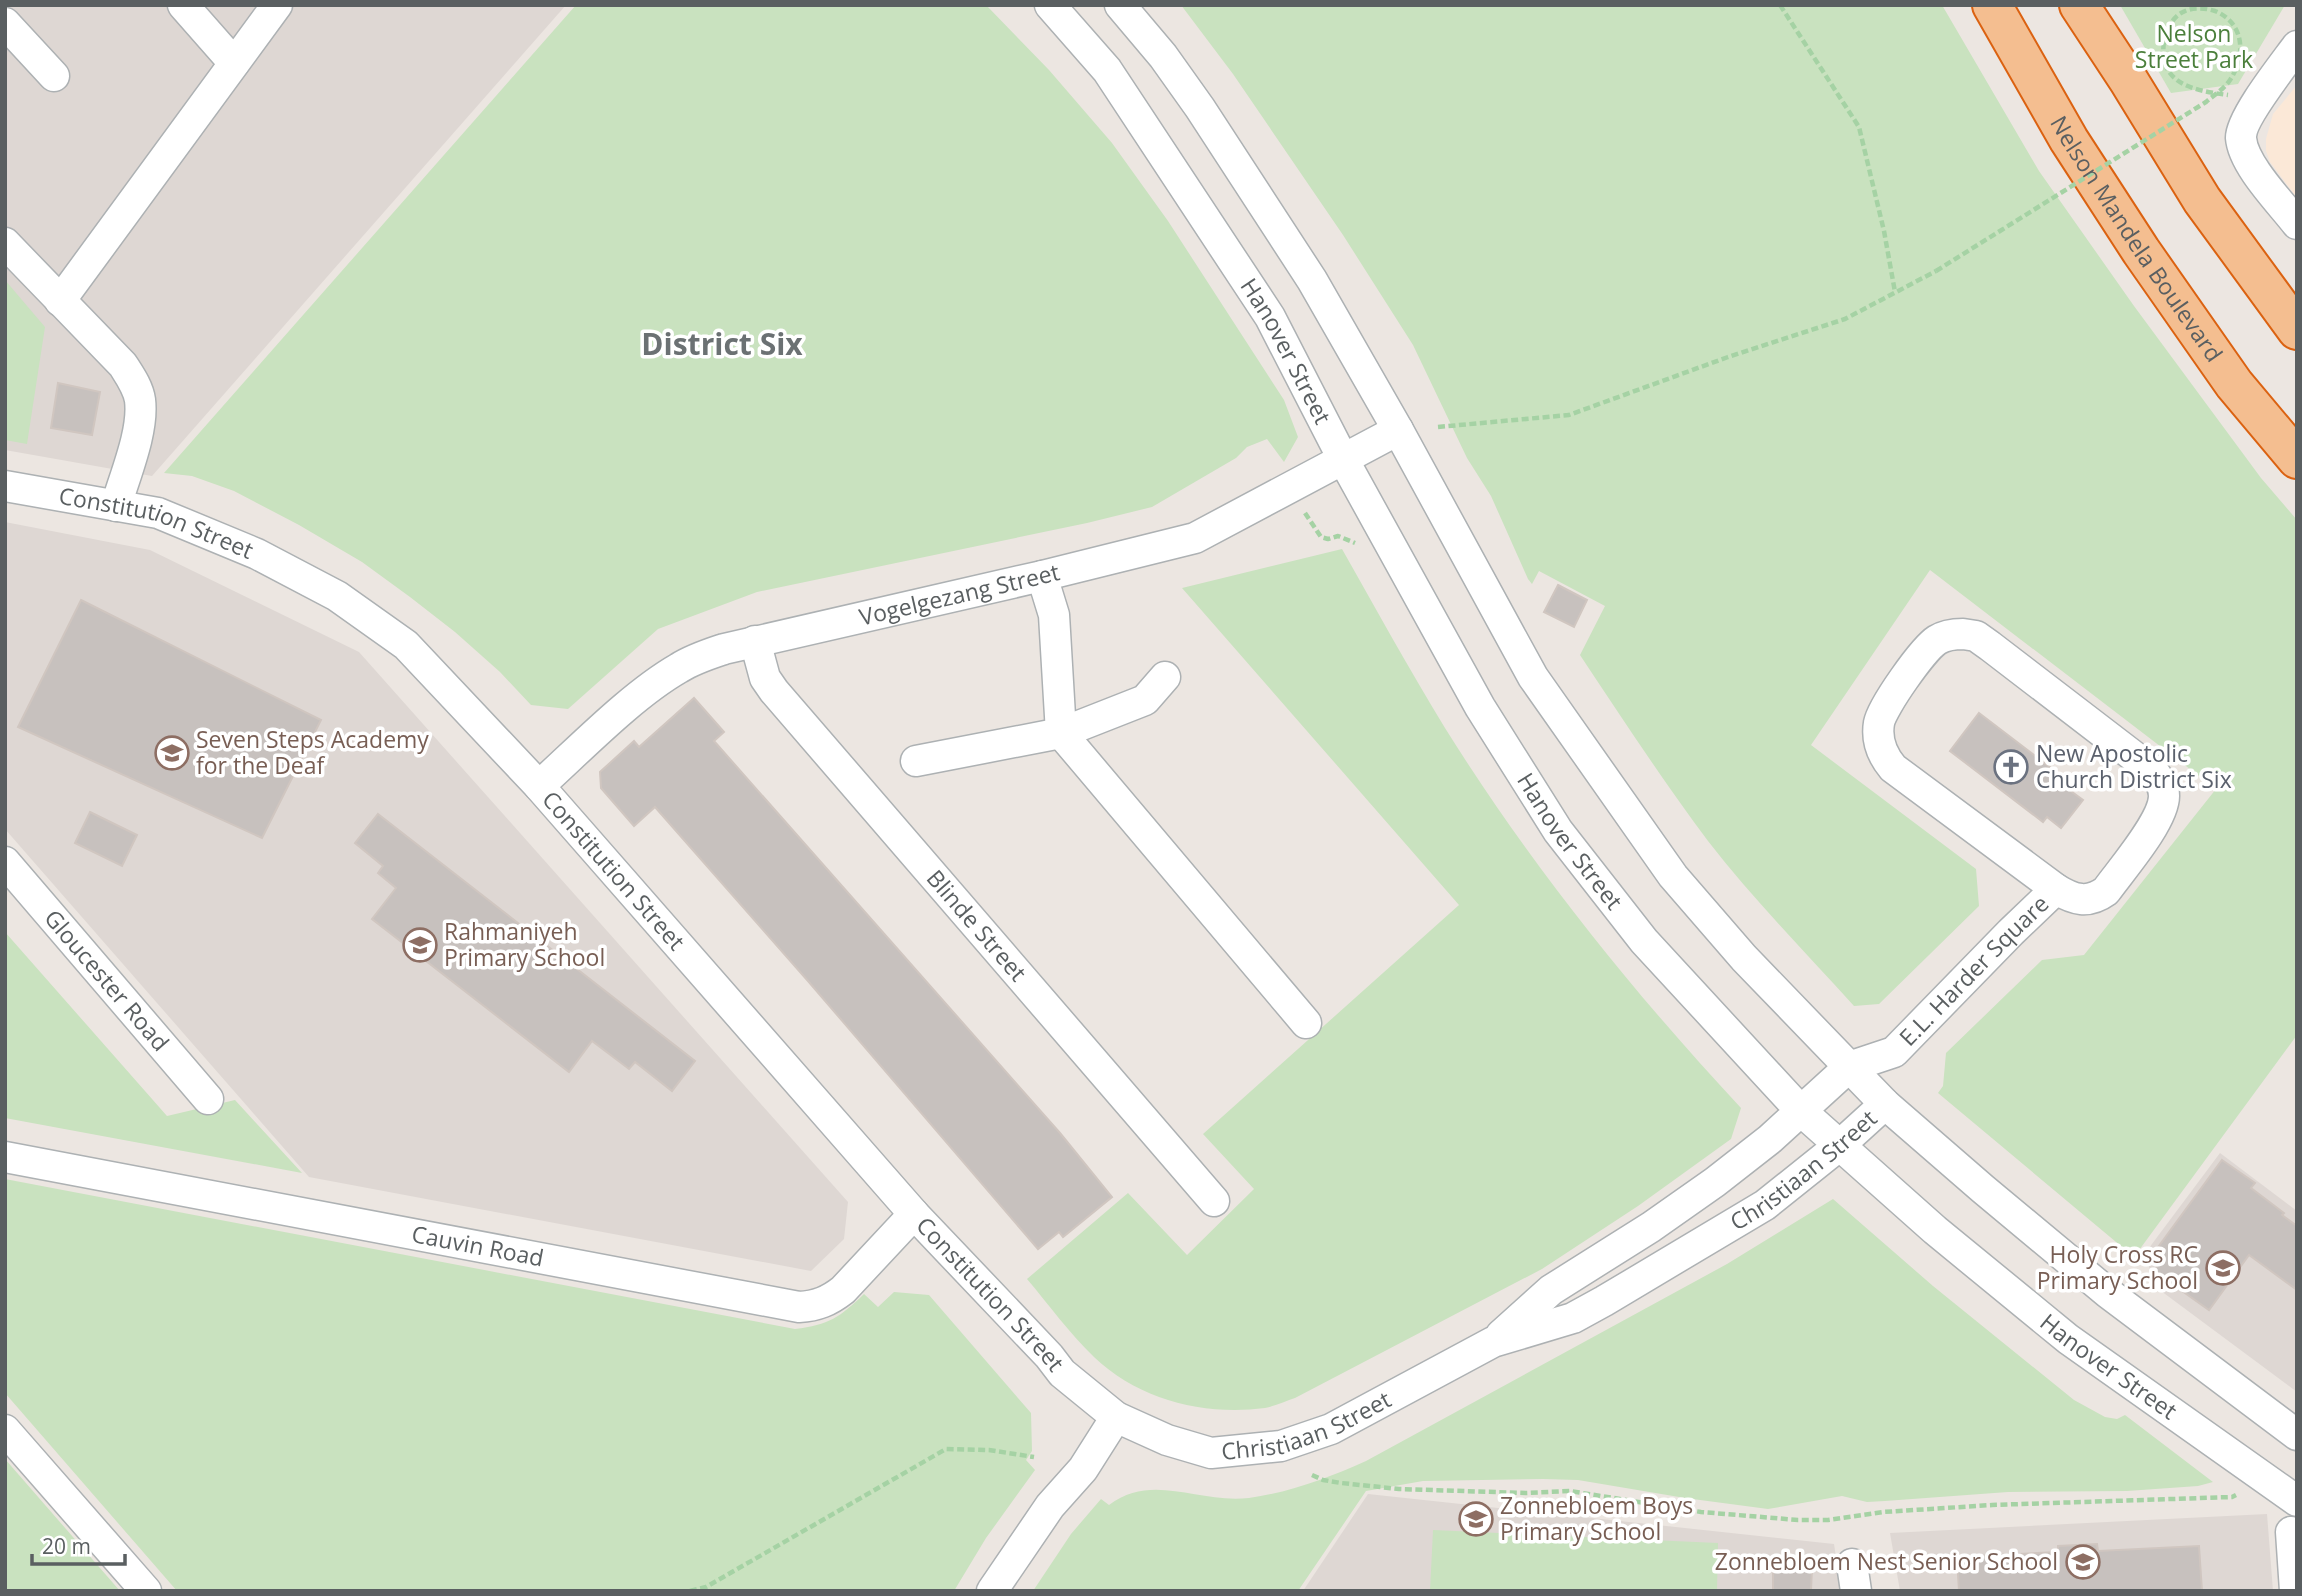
<svg xmlns="http://www.w3.org/2000/svg" width="2302" height="1596" viewBox="0 0 2302 1596" font-family="'Open Sans',sans-serif">
<rect width="100%" height="100%" fill="#ece6e1"/>
<!-- commercial -->
<polygon fill="#fbe8d7" points="2297,85 2297,198 2270,162 2266,151 2266,139 2273,114"/>
<!-- education -->
<g fill="#ded7d3">
<polygon points="5,5 566,5 152,476 5,450"/>
<polygon points="5,522 150,550 359,652 848,1202 844,1239 811,1271 309,1177 5,829"/>
<polygon points="2220,1153 2297,1211 2297,1392 2153,1285 2146,1252"/>
<polygon points="1368,1494 1834,1544 1841,1591 1303,1591"/>
<polygon points="2267,1514 2273,1591 1900,1591 1890,1533"/>
</g>
<!-- green -->
<g fill="#c9e2bf">
<polygon points="576,5 986,5 1049,70 1112,143 1168,221 1284,400 1298,437 1284,462 1267,439 1247,447 1236,458 1152,507 1087,523 757,592 658,629 568,709 531,705 500,672 455,632 410,597 362,562 299,525 234,491 192,476 164,473"/>
<path d="M 1181,5 L 1942,5 L 2039,171 L 2134,306 L 2261,478 L 2297,520 L 2297,1035 L 2134,1257 L 1938,1093 L 1943,1086 L 1946,1053 L 2042,960 L 2084,955 L 2216,789 L 1930,570 L 1811,745 L 1976,869 L 1979,906 L 1879,1004 L 1854,1006 C 1805,952 1753,899 1708,841 C 1663,781 1622,718 1580,655 L 1605,606 L 1539,571 L 1532,584 L 1528,579 L 1491,496 L 1467,458 L 1413,345 L 1343,235 L 1233,74 Z"/>
<polygon points="2120,5 2285,5 2238,84 2171,93"/>
<polygon points="5,280 45,327 27,444 5,440"/>
<path d="M 1342,549 C 1376,609 1409,669 1445,728 C 1530,864 1632,991 1741,1108 L 1731,1139 L 1638,1206 L 1542,1269 L 1295,1398 C 1286,1401 1275,1406 1265,1408 C 1204,1416 1139,1400 1094,1357 C 1070,1334 1049,1305 1027,1279 L 1128,1193 L 1187,1255 L 1254,1189 L 1203,1134 L 1459,905 L 1182,588 Z"/>
<polygon points="5,932 167,1116 235,1100 302,1173 5,1118"/>
<path d="M 5,1179 L 795,1329 C 829,1325 840,1317 864,1294 L 878,1307 L 894,1292 L 929,1295 L 1031,1413 L 1032,1451 L 1026,1460 L 1035,1470 L 986,1538 L 954,1591 L 177,1591 L 5,1393 Z"/>
<path d="M 1833,1199 L 1933,1286 L 2074,1400 L 2105,1417 L 2117,1419 L 2125,1415 L 2213,1482 L 2198,1486 L 2127,1491 L 2008,1492 L 1885,1501 L 1867,1502 L 1842,1496 L 1768,1509 L 1685,1498 L 1578,1480 L 1543,1479 L 1423,1481 L 1366,1491 L 1298,1591 L 1033,1591 L 1071,1534 L 1101,1499 L 1109,1505 C 1153,1472 1198,1504 1249,1498 C 1291,1492 1328,1478 1366,1461 L 1727,1264 Z"/>
<polygon points="5,1459 120,1591 5,1591"/>
<polygon points="1433,1530 1718,1543 1717,1591 1430,1591"/>
</g>
<!-- building -->
<g fill="#c7c1be" stroke="#d0c6c0" stroke-width="2">
<polygon points="58,383 100,392 92,435 51,428"/>
<polygon points="1558,585 1587,600 1574,627 1544,612"/>
<polygon points="81,600 321,720 262,838 18,727"/>
<polygon points="694,698 724,732 714,741 1060,1133 1112,1197 1063,1237 1059,1232 1038,1249 808,981 655,807 634,826 601,788 600,772 634,741 639,747"/>
<polygon points="1979,713 2072,784 2068,789 2083,800 2061,828 2047,817 2043,822 1950,751"/>
<polygon points="90,812 137,835 122,866 75,843"/>
<polygon points="378,814 695,1061 672,1091 635,1062 629,1069 592,1041 569,1072 372,919 396,888 378,873 383,866 355,843"/>
<polygon points="2222,1160 2255,1183 2251,1188 2284,1213 2282,1215 2297,1226 2297,1290 2249,1255 2209,1310 2154,1271 2161,1260 2153,1254"/>
<polygon points="2097,1544 2098,1551 2199,1546 2202,1591 1959,1591 1957,1557 2058,1552 2058,1546"/>
<polygon points="1773,1566 1812,1568 1811,1591 1773,1591"/>
</g>
<g fill="none" stroke-linecap="round" stroke-linejoin="round">
<defs>
<g id="minor">
<polyline points="183,5 234,63"/>
<path id="s1" d="M 1050,5 L 1107,70 L 1270,317 L 1343,459 L 1480,707 L 1558,831 L 1644,941 L 1800,1110 L 1935,1230 L 2068,1339 L 2297,1501"/>
<polyline points="1120,5 1163,56 1200,108 1312,280 1398,430 1533,677 1673,876 1744,958 1885,1104 1983,1189 2108,1293 2297,1435"/>
<polyline points="5,23 54,76"/>
<path d="M 2297,46 C 2284,64 2240,119 2241,138 C 2243,165 2281,203 2297,224"/>
<path d="M 5,243 L 123,365 C 130,376 138,387 140,400 C 144,431 125,475 116,506"/>
<polyline points="60,301 277,5"/>
<path id="s2" d="M 5,486 L 158,513 L 257,554 L 337,596 L 406,645 L 539,786 L 914,1214 L 1049,1356 L 1062,1373 L 1116,1417 L 1167,1440 L 1211,1453 L 1281,1446 L 1331,1429 L 1493,1342 L 1573,1318 L 1604,1301 L 1765,1205 L 1840,1145 L 1885,1104"/>
<polyline points="1042,576 1054,615 1061,733 1306,1023"/>
<path d="M 1963,634 L 1976,636 L 1990,646 L 2153,771 C 2159,779 2164,786 2164,796 C 2164,821 2121,870 2106,891 C 2088,904 2074,900 2056,889 L 1893,768 C 1882,755 1876,741 1879,723 C 1882,707 1923,649 1937,640 C 1945,635 1954,634 1963,634 Z"/>
<path id="s3" d="M 755,641 L 765,678 L 774,691 L 1214,1201"/>
<polyline points="916,761 1061,733 1145,700 1165,677"/>
<path id="s4" d="M 539,786 C 581,748 632,695 679,668 C 693,659 709,654 724,649 L 1042,576 L 1195,538 L 1398,430"/>
<path id="s5" d="M 5,862 L 208,1099"/>
<path id="s6" d="M 5,1157 L 799,1307 C 817,1306 829,1301 843,1290 L 914,1214"/>
<path id="s7" d="M 1501,1335 L 1551,1290 L 1651,1227 L 1715,1182 L 1770,1139 L 1849,1067 L 1894,1052 L 2011,932 L 2056,889"/>
<polyline points="5,1430 146,1591"/>
<polyline points="2291,1532 2295,1591"/>
<polyline points="1852,1564 1856,1591"/>
<polyline points="992,1591 1050,1506 1083,1469 1116,1417"/>
</g>
<g id="highway">
<path id="s8" d="M 1992,5 L 2069,140 L 2141,251 L 2234,384 L 2297,459"/>
<polyline points="2079,5 2129,81 2202,200 2297,330"/>
</g>
</defs>
<!-- minor casing -->
<use href="#minor" stroke="#adb1b3" stroke-width="33"/>
<!-- highway casing -->
<use href="#highway" stroke="#db6211" stroke-width="42"/>
<!-- path -->
<g stroke="#a5d2a4" stroke-width="4.5" stroke-dasharray="7 3.5" stroke-linecap="butt">
<polyline points="1780,5 1859,127 1884,231 1895,292"/>
<path d="M 2166,32 C 2153,82 2189,90 2228,95"/>
<polyline points="1438,427 1569,415 1728,357 1845,319 1936,271"/>
<polyline points="1305,513 1321,537 1328,539 1338,536 1355,543"/>
<polyline points="1312,1475 1323,1480 1341,1483 1399,1489 1526,1493 1570,1491 1701,1512 1798,1520 1828,1520 1883,1512 1992,1505 2232,1497 2236,1495"/>
<polyline points="690,1591 706,1587 946,1449 989,1450 1034,1457"/>
</g>
<!-- minor -->
<use href="#minor" stroke="#fff" stroke-width="30"/>
<!-- highway -->
<use href="#highway" stroke="#f4be90" stroke-width="38"/>
<!-- path-bridge -->
<path stroke="#a5d2a4" stroke-width="4.5" stroke-dasharray="7 3.5" stroke-linecap="butt" d="M 1936,271 L 2206,102 C 2214,95 2224,89 2230,80 C 2246,56 2245,23 2215,11 C 2206,8 2192,7 2183,12 C 2174,16 2170,25 2166,32"/>
</g>
<!-- icons -->
<defs>
<symbol id="school-ring" viewBox="-11 -11 22 22"><circle r="9.5" fill="#fff" stroke="#8d6e63" stroke-width="1.5"/><path d="M0-5L7-2L0 1L-7-2ZM-4 1L0 2.5L4 1V4Q0 6-4 4Z" fill="#8d6e63"/></symbol>
<symbol id="church-ring" viewBox="-11 -11 22 22"><circle r="9.5" fill="#fff" stroke="#6b7280" stroke-width="1.5"/><path d="M-1.2-6h2.4v3.5h3.3v2.4h-3.3V6h-2.4V-.1h-3.3v-2.4h3.3Z" fill="#6b7280"/></symbol>
</defs>
<g fill-rule="evenodd">
<use href="#school-ring" x="153" y="734" width="38" height="38"/>
<use href="#church-ring" x="1992" y="748" width="38" height="38"/>
<use href="#school-ring" x="401" y="926" width="38" height="38"/>
<use href="#school-ring" x="2204" y="1249" width="38" height="38"/>
<use href="#school-ring" x="1457" y="1500" width="38" height="38"/>
<use href="#school-ring" x="2064" y="1543" width="38" height="38"/>
</g>
<g text-anchor="middle" stroke-width="7" stroke-linejoin="round" paint-order="stroke">
<!-- park labels -->
<g font-size="23" fill="#4b7f3b" stroke="#fff">
<text x="2194" y="42">Nelson<tspan x="2194" dy="26">Street Park</tspan></text>
</g>
<!-- street labels -->
<g font-size="23" fill="#5a5f61" stroke="#fff">
<text dy="8" stroke="none"><textPath href="#s8" startOffset="275">Nelson Mandela Boulevard</textPath></text>
<text dy="8" stroke="none"><textPath href="#s1" startOffset="420">Hanover Street</textPath></text>
<text dy="8" stroke="none"><textPath href="#s2" startOffset="156">Constitution Street</textPath></text>
<text dy="8" stroke="none"><textPath href="#s4" startOffset="474">Vogelgezang Street</textPath></text>
<text dy="8" stroke="none"><textPath href="#s1" startOffset="987">Hanover Street</textPath></text>
<text dy="8" stroke="none"><textPath href="#s2" startOffset="744">Constitution Street</textPath></text>
<text dy="8" stroke="none"><textPath href="#s3" startOffset="364">Blinde Street</textPath></text>
<text dy="8" stroke="none"><textPath href="#s7" startOffset="602">E.L. Harder Square</textPath></text>
<text dy="8" stroke="none"><textPath href="#s5" startOffset="156">Gloucester Road</textPath></text>
<text dy="8" stroke="none"><textPath href="#s2" startOffset="2254">Christiaan Street</textPath></text>
<text dy="8" stroke="none"><textPath href="#s6" startOffset="481">Cauvin Road</textPath></text>
<text dy="8" stroke="none"><textPath href="#s2" startOffset="1311">Constitution Street</textPath></text>
<text dy="8" stroke="none"><textPath href="#s1" startOffset="1743">Hanover Street</textPath></text>
<text dy="8" stroke="none"><textPath href="#s2" startOffset="1689">Christiaan Street</textPath></text>
</g>
<!-- education labels -->
<g font-size="23" fill="#785e54" stroke="#fff" text-anchor="start">
<text x="196" y="748">Seven Steps Academy<tspan x="196" dy="26">for the Deaf</tspan></text>
<text x="444" y="940">Rahmaniyeh<tspan x="444" dy="26">Primary School</tspan></text>
<text x="2198" y="1263" text-anchor="end">Holy Cross RC<tspan x="2198" dy="26">Primary School</tspan></text>
<text x="1500" y="1514">Zonnebloem Boys<tspan x="1500" dy="26">Primary School</tspan></text>
<text x="2058" y="1570" text-anchor="end">Zonnebloem Nest Senior School</text>
</g>
<!-- worship labels -->
<g font-size="23" fill="#5b616d" stroke="#fff" text-anchor="start">
<text x="2036" y="762">New Apostolic<tspan x="2036" dy="26">Church District Six</tspan></text>
</g>
<!-- district labels -->
<g font-size="30" font-weight="bold" fill="#6b7173" stroke="#fff">
<text x="722" y="355">District Six</text>
</g>
</g>
<!-- border -->
<rect width="2302" height="1596" fill="none" stroke="#5a5f61" stroke-width="14"/>
<!-- scale -->
<path d="M32 1554v10h93v-10" fill="none" stroke="#5a5f61" stroke-width="3.5"/>
<text x="42" y="1554" font-size="21" fill="#5a5f61" stroke="#ffffff" stroke-width="5" paint-order="stroke">20 m</text>
</svg>
